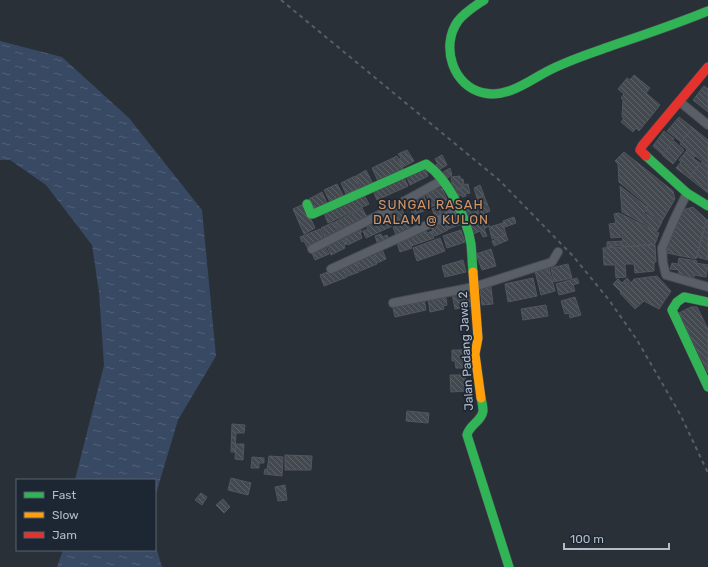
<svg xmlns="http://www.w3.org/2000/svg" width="708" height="567" viewBox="0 0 708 567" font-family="Rubik,sans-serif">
<defs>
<pattern id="water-ripples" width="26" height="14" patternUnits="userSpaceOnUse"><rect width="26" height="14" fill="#384963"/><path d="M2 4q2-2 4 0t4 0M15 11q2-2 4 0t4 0" fill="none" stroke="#526178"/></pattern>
<pattern id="building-back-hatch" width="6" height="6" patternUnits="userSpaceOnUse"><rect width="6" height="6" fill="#444950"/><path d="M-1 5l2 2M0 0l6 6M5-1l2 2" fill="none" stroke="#5d6168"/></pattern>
</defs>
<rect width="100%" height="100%" fill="#2a3038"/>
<!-- water -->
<g fill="url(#water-ripples)">
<polygon points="0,41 62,57 129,118 202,210 216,356 178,420 155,497 155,480 75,480 104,365 99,292 92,245 46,185 10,160 0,160"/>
<polygon points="155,544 162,567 57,567 63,550 155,550"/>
</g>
<!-- building -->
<g fill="url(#building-back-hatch)" stroke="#52575f">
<polygon points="634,75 650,88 646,93 660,105 639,131 636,128 633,132 621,122 624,118 622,117 623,100 621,98 624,94 618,89 627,78 630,80"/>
<polygon points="704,86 708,89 708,112 693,100"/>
<polygon points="679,117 693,128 681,142 667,131"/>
<polygon points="693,128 708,140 708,166 680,144"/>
<polygon points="664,131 674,139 662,154 653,146"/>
<polygon points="674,141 684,150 673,164 662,155"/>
<polygon points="407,150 414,161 403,167 399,159 401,158 398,154"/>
<polygon points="687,150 695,156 693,158 700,163 689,178 676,168 681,162 679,160"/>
<polygon points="624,152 673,191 675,199 662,221 646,212 648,206 619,182 618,164 615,161"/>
<polygon points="442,155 447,165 437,171 434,166 438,164 435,159"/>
<polygon points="397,156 403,169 378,181 372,168"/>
<polygon points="702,162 708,167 708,193 689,178"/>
<polygon points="424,166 428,176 410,185 406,175"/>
<polygon points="450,168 452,175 444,180 440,174"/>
<polygon points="366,170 373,184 362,189 356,176"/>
<polygon points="403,175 408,186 377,200 372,188"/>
<polygon points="355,176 360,188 346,194 341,183"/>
<polygon points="460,176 460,179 463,179 464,184 461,184 462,188 453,189 451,177"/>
<polygon points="337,184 343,195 330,202 324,190"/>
<polygon points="468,184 470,193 465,194 466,196 462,197 462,195 454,197 453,191 463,188 462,185"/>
<polygon points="480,185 484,195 477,198 474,188"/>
<polygon points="620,186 647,207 644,213 662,222 657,231 622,212"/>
<polygon points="442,188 447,200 431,207 426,194"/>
<polygon points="322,192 327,203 315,209 309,199"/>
<polygon points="363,193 369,204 328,223 323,211"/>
<polygon points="424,196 429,209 413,215 408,203"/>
<polygon points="484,196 490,211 482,215 475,199"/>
<polygon points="447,202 449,205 451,204 453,209 435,216 432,209"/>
<polygon points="475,203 480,215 465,221 460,208"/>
<polygon points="304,204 315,228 304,234 293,209"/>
<polygon points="693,207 706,219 696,259 667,253 669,240 683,210"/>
<polygon points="362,208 368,219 340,233 335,222"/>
<polygon points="402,209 406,220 399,223 394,212"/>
<polygon points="393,211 398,223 392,225 390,221 384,224 380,216"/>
<polygon points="619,213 659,233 655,244 622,247 622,245 607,247 607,242 623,241 622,237 611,238 609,224 616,223 614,214"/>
<polygon points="456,214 459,225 448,229 444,218"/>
<polygon points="484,215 489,226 484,229 487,236 483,237 480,231 471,235 466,223"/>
<polygon points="514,217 516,223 505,227 503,221"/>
<polygon points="443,219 448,230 435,236 430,225"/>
<polygon points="707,219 708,220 708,260 697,257"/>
<polygon points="376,221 378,225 383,222 384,224 390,222 392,226 366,238 363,231 368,229 366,225"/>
<polygon points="334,222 339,234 326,240 321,228"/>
<polygon points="406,222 406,224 408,223 410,228 396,235 393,227"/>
<polygon points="503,223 506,235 492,239 489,227"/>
<polygon points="359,227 362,232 360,232 362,238 348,245 344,235"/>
<polygon points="320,229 325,242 308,249 304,241 302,242 300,237"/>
<polygon points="461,230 465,242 447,248 443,236"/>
<polygon points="426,231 427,233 432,231 434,238 411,246 407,235 415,232 416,234"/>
<polygon points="381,234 382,237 387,235 389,241 378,245 375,236"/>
<polygon points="506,235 508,240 494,246 492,241"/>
<polygon points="407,236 412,248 400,252 396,240"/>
<polygon points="343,237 347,244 344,245 345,248 331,255 326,244"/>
<polygon points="440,238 445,251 417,261 413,248"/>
<polygon points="324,245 329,254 315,260 311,251"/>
<polygon points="655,245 656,262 654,262 654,271 635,273 634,264 625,264 626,277 616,278 615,265 604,265 603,248"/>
<polygon points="382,249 386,259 377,263 373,252"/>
<polygon points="491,249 496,266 482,270 476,254"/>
<polygon points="371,252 377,264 360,271 355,260"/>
<polygon points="679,258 697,261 696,263 708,265 706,277 694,275 694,278 678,275 679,270 670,269 672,263 678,264"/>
<polygon points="463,260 466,272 445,277 442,266"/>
<polygon points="355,261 359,272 348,276 344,265"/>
<polygon points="568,264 572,278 554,282 551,268"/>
<polygon points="343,266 347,277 324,286 320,275"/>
<polygon points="549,268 555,291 541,295 535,271"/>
<polygon points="657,276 671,291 659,309 644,301 635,309 620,293 621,292 613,284 618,279 622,283 627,278 631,283 634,279"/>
<polygon points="533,278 537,296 508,302 505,284"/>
<polygon points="577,278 579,283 573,285 575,291 559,295 556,284"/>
<polygon points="491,287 493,304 482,305 480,288"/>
<polygon points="470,290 472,306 455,309 452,293"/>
<polygon points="442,295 442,298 446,298 447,305 443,306 444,309 430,312 428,298"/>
<polygon points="575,297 581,315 570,318 569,313 565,314 561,301"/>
<polygon points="424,298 426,310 395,317 392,304"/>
<polygon points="546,305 548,316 523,320 521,309"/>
<polygon points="691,307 697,307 708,329 708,373 679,313"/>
<polygon points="452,350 465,350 465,368 456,368 455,361 452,361"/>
<polygon points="450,375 465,375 466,391 451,392"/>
<polygon points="407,411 429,413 428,423 406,421"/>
<polygon points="232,424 245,425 244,433 236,433 235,452 231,452"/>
<polygon points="236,444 244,444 243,460 235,459"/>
<polygon points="285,455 312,456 311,470 285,470"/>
<polygon points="269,456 283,457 282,476 264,474 265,469 267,470"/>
<polygon points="252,457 264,458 264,463 259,463 259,468 251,468"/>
<polygon points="231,478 251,483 248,495 228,490"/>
<polygon points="285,485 287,500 278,501 275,487"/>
<polygon points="201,493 207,497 202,505 195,500"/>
<polygon points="223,499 230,507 224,513 216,505"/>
</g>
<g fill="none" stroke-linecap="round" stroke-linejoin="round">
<defs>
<g id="street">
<polyline points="680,102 708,125"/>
<polyline points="687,193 674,220 662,248 663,263 666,275 708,287"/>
<polyline points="312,249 383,213 443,180"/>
<polyline points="331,269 460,210"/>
<polyline points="393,303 474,287 552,262 558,252"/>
</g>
<g id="fast">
<path d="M 484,0 C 475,6 465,12 458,21 C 440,46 453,87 484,93 C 507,98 527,82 546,72 C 566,61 589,54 611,46 C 644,35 676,24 708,11"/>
<polyline points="646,156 687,193 708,206"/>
<path d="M 307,204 L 311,214 L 313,214 L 426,164 C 448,179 467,218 471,244 C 472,253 472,262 473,272"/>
<polyline points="708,302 684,297 677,302 672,310 708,387"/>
<path d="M 481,398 C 482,402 483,407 483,411 C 482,421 469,425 467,435 L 509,567"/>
</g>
<polyline id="slow" points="473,272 478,338 475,354 481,398"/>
<polyline id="jam" points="646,156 640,150 642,146 708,67"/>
</defs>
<!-- street casing -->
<use href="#street" stroke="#484c53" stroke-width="10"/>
<!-- fast casing -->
<use href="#fast" stroke="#484c53" stroke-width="10"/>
<!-- slow casing -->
<use href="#slow" stroke="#484c53" stroke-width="10"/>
<!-- jam casing -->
<use href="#jam" stroke="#484c53" stroke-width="10"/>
<!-- street -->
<use href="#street" stroke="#5a5e66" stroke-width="8"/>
<!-- fast -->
<use href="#fast" stroke="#30b455" stroke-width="9"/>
<!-- slow -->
<use href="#slow" stroke="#ff9f0a" stroke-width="9"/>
<!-- jam -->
<use href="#jam" stroke="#e5322d" stroke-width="9"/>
<!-- rail -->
<polyline stroke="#595d64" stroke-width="2" stroke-dasharray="4 4" stroke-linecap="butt" points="281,0 499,180 538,220 573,256 609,300 637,340 680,414 708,473"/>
</g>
<g text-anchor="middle" stroke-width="3.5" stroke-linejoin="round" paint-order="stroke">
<!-- street labels -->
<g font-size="12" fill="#b4bcc9" stroke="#1d2633">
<text transform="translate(466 351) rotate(-93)" y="4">Jalan Padang Jawa 2</text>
</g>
<!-- neighbourhood labels -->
<g font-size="13" letter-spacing="1" fill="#d59563" stroke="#1d2633">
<text x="431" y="209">SUNGAI RASAH<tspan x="431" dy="15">DALAM @ KULON</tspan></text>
</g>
</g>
<!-- legend -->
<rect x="16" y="479" width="140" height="72" fill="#1d2633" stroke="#59626f"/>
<rect x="24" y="492" width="20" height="6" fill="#30b455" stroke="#59626f"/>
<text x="52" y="499" font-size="12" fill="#b4bcc9">Fast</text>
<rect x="24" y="512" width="20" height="6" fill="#ff9f0a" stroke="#59626f"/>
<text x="52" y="519" font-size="12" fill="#b4bcc9">Slow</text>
<rect x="24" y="532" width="20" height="6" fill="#e5322d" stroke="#59626f"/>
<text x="52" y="539" font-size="12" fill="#b4bcc9">Jam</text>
<!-- scale -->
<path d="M564 543v6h105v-6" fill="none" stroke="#b4bcc9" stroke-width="2"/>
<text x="570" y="543" font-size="12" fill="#b4bcc9" stroke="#1d2633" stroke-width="3" paint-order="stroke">100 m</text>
</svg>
